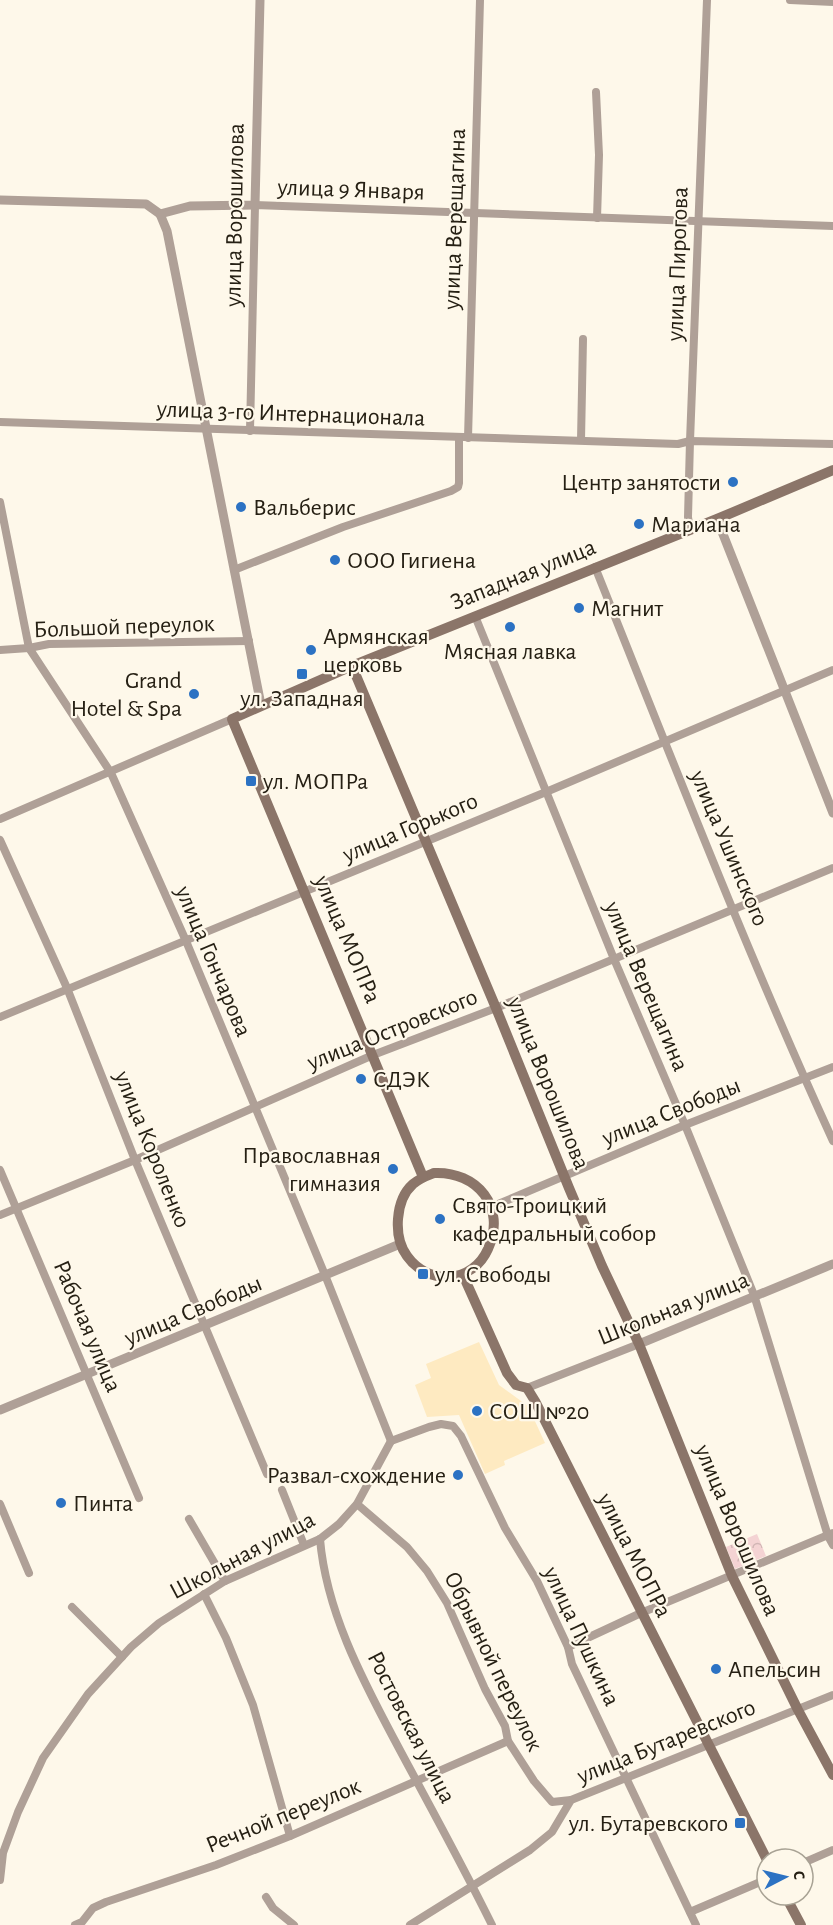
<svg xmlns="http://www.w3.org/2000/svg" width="833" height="1925" viewBox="0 0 833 1925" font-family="'Alegreya Sans',sans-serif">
<defs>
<pattern id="park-crowns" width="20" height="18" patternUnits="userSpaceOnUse" patternTransform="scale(1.5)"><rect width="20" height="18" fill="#f4d3d3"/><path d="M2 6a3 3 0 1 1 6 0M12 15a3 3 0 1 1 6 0" fill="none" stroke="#d1b5b4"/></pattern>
</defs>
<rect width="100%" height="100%" fill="#fef8ea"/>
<!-- built -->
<polygon fill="#feeac1" points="479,1342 499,1385 528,1406 545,1443 504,1461 505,1465 485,1474 459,1415 427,1417 415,1385 431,1378 426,1364"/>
<!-- park -->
<polygon fill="url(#park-crowns)" points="757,1534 766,1556 735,1569 726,1547"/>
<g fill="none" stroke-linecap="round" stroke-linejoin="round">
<!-- minor -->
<g stroke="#afa097" stroke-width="8">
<polyline points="790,0 833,2"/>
<polyline points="596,92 599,155 597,218"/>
<polyline points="0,422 678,444 690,441 833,444"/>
<polyline points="250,431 255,205 833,226"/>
<polyline points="468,438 480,0"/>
<polyline points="581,440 583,339"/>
<polyline points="0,502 29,648 111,773 186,941 325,1275 391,1441"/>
<polyline points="690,530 688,517 690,441 707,0"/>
<path d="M 595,567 C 672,759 747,953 833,1141"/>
<polyline points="234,570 343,527 451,491 458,487 459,483 459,438"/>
<polyline points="475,616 614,959 685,1125 754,1295 828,1536 833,1545"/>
<polyline points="0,650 29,648 49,644 249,641"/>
<polyline points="0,819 232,719"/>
<polyline points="0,840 67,988 135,1160 267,1474"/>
<polyline points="0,1017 546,792 833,670"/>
<polyline points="0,1170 139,1498"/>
<polyline points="491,1207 685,1125 833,1067"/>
<polyline points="0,1215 135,1160 373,1055 496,1008 833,868"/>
<polyline points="527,1388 639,1344"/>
<polyline points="391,1441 429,1427 441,1424 453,1426 461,1436 505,1528 537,1581 568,1647 572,1664 696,1925"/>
<polyline points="282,1490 304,1545"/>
<polyline points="0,1504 29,1573"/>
<polyline points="357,1504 407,1547 427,1571 447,1603 485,1689 505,1726 508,1741 534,1781 552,1802 571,1800"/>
<polyline points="189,1519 225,1581"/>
<path d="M 320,1539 C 326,1610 361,1677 394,1739 C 427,1801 461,1862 492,1925"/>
<polyline points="204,1594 226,1638 253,1705 290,1836"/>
<polyline points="72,1607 122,1657"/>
<polyline points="568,1647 641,1613 833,1533"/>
<polyline points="803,1863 833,1850"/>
<polyline points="0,1880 3,1853 18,1812 43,1758 88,1694 131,1647 159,1623 225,1581 320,1539 339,1524 357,1504 391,1441"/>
<polyline points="266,1897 273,1908 294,1925"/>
<polyline points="690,1912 767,1879"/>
<polyline points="75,1925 82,1922 93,1908 106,1902 216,1865 290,1836 508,1741"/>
<polyline points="410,1925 530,1850 552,1832 571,1800 833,1695"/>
</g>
<!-- tertiary -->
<g stroke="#afa097" stroke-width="9">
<polyline points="0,200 146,204 160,214"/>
<polyline points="160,214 167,231 261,705"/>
<polyline points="160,214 190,206 255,205 260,0"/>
<polyline points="717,519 833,813"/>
<polyline points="639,1344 833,1264"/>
<polyline points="0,1410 400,1244"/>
</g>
<!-- secondary -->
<g stroke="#8b7569" stroke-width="10">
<polyline points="352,666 496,1008 569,1188 602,1266 639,1344 732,1576 798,1710 833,1775"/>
<path d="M 434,1173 C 477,1171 507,1207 488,1249 C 473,1283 429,1287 407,1256 C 393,1237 395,1200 413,1184 C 420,1178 426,1176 434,1173 Z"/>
<polyline points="423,1177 232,719 352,666 717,519 833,470"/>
<polyline points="463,1275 507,1373 516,1385 527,1388 535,1401 767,1860"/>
<polyline points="785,1895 801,1925"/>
</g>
</g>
<!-- markers -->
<g fill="#2c72c3" stroke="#fef8ea" stroke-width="2">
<circle cx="733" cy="482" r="6"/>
<circle cx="241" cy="507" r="6"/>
<circle cx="639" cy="524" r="6"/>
<circle cx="335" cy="560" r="6"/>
<circle cx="579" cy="608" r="6"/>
<circle cx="510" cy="627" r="6"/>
<circle cx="311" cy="650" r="6"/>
<rect x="296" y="668" width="12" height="12" rx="3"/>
<circle cx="194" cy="694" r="6"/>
<rect x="245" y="775" width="12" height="12" rx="3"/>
<circle cx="361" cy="1079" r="6"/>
<circle cx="393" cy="1169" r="6"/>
<circle cx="440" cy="1219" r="6"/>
<rect x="417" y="1268" width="12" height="12" rx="3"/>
<circle cx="477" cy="1411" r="6"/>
<circle cx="458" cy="1475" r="6"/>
<circle cx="61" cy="1503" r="6"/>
<circle cx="716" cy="1669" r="6"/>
<rect x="734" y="1817" width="12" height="12" rx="3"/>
</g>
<g text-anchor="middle" stroke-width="4.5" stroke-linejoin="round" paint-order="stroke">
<!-- street labels -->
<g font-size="24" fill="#262014" stroke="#fef8ea">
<text transform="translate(351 189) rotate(2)" y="8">улица 9 Января</text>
<text transform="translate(234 215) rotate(-89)" y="8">улица Ворошилова</text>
<text transform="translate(454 219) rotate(-88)" y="8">улица Верещагина</text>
<text transform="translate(677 264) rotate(-88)" y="8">улица Пирогова</text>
<text transform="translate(291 413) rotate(2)" y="8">улица 3-го Интернационала</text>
<text transform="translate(523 574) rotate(-22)" y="8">Западная улица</text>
<text transform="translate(124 626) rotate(-2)" y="8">Большой переулок</text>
<text transform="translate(410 827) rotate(-23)" y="8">улица Горького</text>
<text transform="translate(730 848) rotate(67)" y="8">улица Ушинского</text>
<text transform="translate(348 939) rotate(67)" y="8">улица МОПРа</text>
<text transform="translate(214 961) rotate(67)" y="8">улица Гончарова</text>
<text transform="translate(647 986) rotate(67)" y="8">улица Верещагина</text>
<text transform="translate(392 1029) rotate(-22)" y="8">улица Островского</text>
<text transform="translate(549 1083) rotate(68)" y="8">улица Ворошилова</text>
<text transform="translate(671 1111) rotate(-22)" y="8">улица Свободы</text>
<text transform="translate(153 1149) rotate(68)" y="8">улица Короленко</text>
<text transform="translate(673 1308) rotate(-22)" y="8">Школьная улица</text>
<text transform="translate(193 1310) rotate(-23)" y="8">улица Свободы</text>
<text transform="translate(88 1326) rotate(67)" y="8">Рабочая улица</text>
<text transform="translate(738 1530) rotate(67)" y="8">улица Ворошилова</text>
<text transform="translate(242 1555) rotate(-28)" y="8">Школьная улица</text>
<text transform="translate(635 1555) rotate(63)" y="8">улица МОПРа</text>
<text transform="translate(582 1636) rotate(65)" y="8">улица Пушкина</text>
<text transform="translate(494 1661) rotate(64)" y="8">Обрывной переулок</text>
<text transform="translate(412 1727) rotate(63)" y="8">Ростовская улица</text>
<text transform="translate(666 1741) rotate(-22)" y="8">улица Бутаревского</text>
<text transform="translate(283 1815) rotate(-22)" y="8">Речной переулок</text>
</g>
<!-- poi labels -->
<g font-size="24" fill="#262014" stroke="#fef8ea" text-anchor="start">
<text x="721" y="490" text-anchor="end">Центр занятости</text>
<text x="253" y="515">Вальберис</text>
<text x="651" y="532">Мариана</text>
<text x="347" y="568">ООО Гигиена</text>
<text x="591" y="616">Магнит</text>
<text x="323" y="644">Армянская<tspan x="323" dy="28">церковь</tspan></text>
<text x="510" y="659" text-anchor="middle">Мясная лавка</text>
<text x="182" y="688" text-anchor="end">Grand<tspan x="182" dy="28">Hotel &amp; Spa</tspan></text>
<text x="302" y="706" text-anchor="middle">ул. Западная</text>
<text x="263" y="789">ул. МОПРа</text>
<text x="373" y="1087">СДЭК</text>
<text x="381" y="1163" text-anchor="end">Православная<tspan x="381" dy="28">гимназия</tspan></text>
<text x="452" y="1213">Свято-Троицкий<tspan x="452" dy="28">кафедральный собор</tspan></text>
<text x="435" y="1282">ул. Свободы</text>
<text x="489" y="1419">СОШ №20</text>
<text x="446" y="1483" text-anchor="end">Развал-схождение</text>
<text x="73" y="1511">Пинта</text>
<text x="728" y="1677">Апельсин</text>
<text x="728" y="1831" text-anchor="end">ул. Бутаревского</text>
</g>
</g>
<!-- north arrow -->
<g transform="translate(785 1877) rotate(83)"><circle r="28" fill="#fef8ea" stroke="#a8a294" stroke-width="1.5"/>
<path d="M0-4.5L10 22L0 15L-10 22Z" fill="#2c72c3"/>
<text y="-9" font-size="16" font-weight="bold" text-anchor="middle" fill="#262014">С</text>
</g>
</svg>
